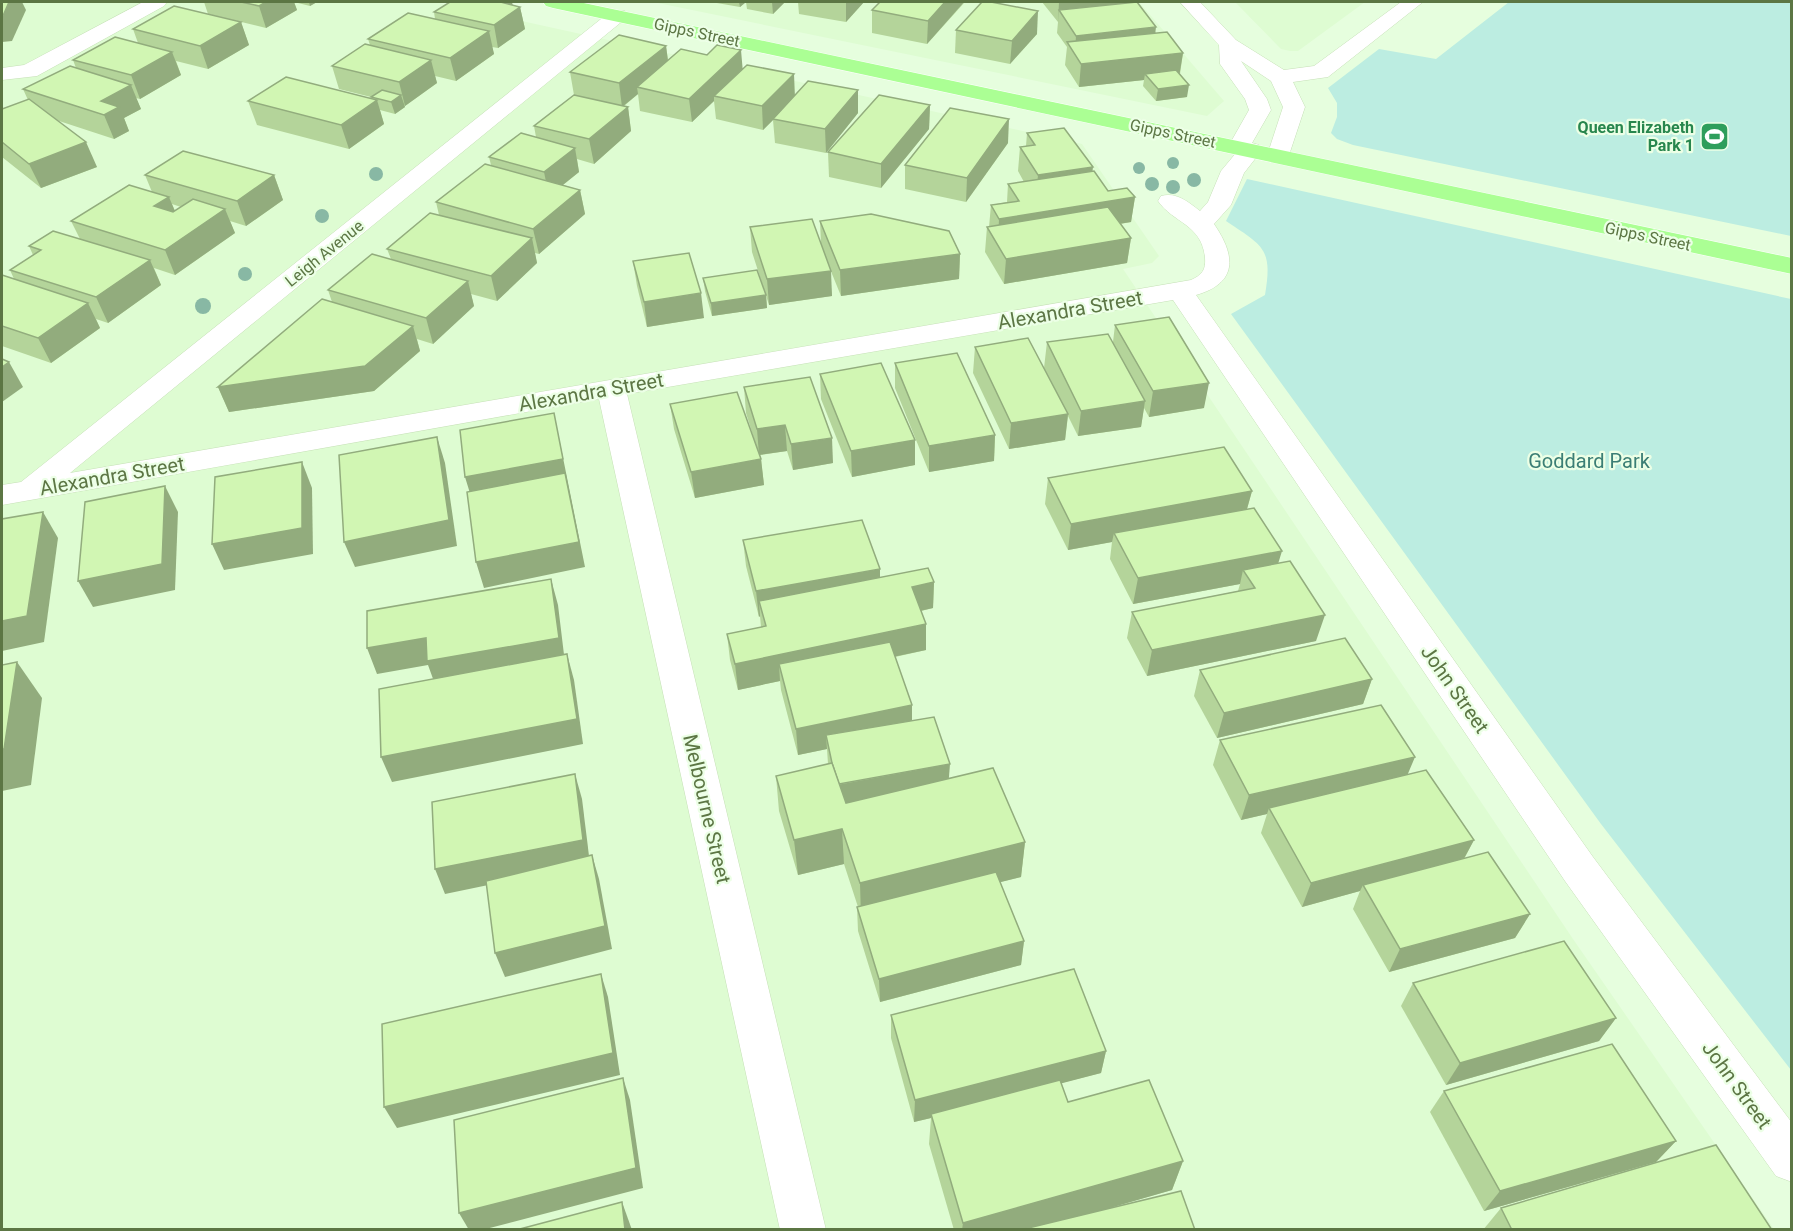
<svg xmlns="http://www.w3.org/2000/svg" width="1793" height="1231" viewBox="0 0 1793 1231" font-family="Roboto,sans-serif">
<rect width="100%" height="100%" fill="#e6fede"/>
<!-- residential -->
<g fill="#defcd2">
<polygon points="2,2 435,2 1082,144 1159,256 1152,263 1123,269 1573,939 1774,1229 2,1230"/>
<polygon points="653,2 1139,2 1224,101 1207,116"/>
<polygon points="1235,2 1365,2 1298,51 1290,51 1281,49"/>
</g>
<!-- green -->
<g fill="#bcede1">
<polygon points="1509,2 1791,2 1791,236 1353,145 1337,139 1331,133 1337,117 1337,103 1328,88 1379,49 1436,59"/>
<path d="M 1247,179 L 1791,299 L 1791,1070 L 1601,824 L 1231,314 L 1265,295 C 1273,248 1263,246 1226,221 Z"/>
</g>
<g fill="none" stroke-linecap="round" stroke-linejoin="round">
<defs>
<g id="minor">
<polygon points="143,2 167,2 164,6 37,76 2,80 2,68 24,65"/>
<path d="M 1180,2 L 1200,2 L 1236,40 L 1284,70 L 1314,66 L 1401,2 L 1423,2 L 1328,77 L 1293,82 L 1305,107 L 1287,161 L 1279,163 L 1271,161 L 1267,156 L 1283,107 L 1271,81 L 1241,61 L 1267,99 L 1271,110 L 1252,143 L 1259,145 L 1262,150 L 1244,173 L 1231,205 L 1214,224 C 1236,256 1238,283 1196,295 L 1593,857 L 1792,1123 L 1792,1182 L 1776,1176 L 1565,881 L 1173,300 L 627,394 L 826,1230 L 780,1230 L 599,399 L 2,505 L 2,485 L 21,482 L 611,11 L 625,11 L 628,15 L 625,19 L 70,473 L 1191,280 C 1202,275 1206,270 1205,258 C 1202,224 1173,223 1158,201 L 1161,196 C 1177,192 1188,202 1200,211 L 1208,202 L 1221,171 L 1236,153 L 1231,152 L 1228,147 L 1249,110 L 1245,99 L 1220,64 L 1219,45 Z"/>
</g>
<polygon id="major" points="543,2 579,2 1792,258 1792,274 553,8 546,6"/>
</defs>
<!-- minor casing -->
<use href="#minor" stroke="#c6e0b7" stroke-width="1"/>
<!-- major casing -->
<use href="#major" stroke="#fff" stroke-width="1"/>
<!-- minor -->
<use href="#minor" fill="#fff" fill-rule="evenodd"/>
<!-- major -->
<use href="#major" fill="#abff94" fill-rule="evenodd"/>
</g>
<!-- trees -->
<g fill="#88b8a4">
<circle cx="1173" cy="163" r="6"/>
<circle cx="1139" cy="168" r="6"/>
<circle cx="376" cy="174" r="7"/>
<circle cx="1194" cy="180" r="7"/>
<circle cx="1152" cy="184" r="7"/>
<circle cx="1173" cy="187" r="7"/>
<circle cx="322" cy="216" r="7"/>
<circle cx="245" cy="274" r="7"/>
<circle cx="203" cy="306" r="8"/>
</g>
<!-- wall -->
<g fill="#b4d49a" fill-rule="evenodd">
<polygon points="204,2 317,2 310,6 294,2 297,10 266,28 208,14"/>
<polygon points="450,2 512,2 512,5 520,7 525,29 498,48 492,47 494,54 456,81 435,76 437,83 405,106 404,105 405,107 395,114 380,110 384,124 349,149 257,125 248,101 372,98 371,97 339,89 332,66 370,45 368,39 435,19 434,12"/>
<polygon points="711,2 746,2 740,7"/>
<polygon points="746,2 785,2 773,14 747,9"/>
<polygon points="798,2 864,2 846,22 799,14"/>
<polygon points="1042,2 1137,2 1156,33 1183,53 1180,74 1187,97 1156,101 1143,86 1144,80 1079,87 1065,65 1067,47 1057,33 1058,22"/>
<polygon points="964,3 927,44 872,33 872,10"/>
<polygon points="241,22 249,45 208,69 176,61 181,75 140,99 136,98 141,109 124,118 129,131 114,139 56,120 97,167 41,188 2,157 2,109 28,100 23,89 76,68 73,60 138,43 133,29"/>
<polygon points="956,30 1037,34 1010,64 955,53"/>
<polygon points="666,46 668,60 743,68 795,95 858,113 826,153 775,143 773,120 763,130 716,119 714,101 692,122 640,111 638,94 624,106 628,107 631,131 594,164 577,159 579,172 563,185 580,190 585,214 539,254 535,253 537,263 497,301 471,294 474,306 433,344 417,339 420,351 374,391 229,412 218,387 332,302 328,290 391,259 387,249 439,215 436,202 491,165 489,157 536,137 534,126 574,95 570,72"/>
<polygon points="930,105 929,129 881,188 829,177 828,152"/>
<polygon points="1027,133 1092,171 1108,191 1135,197 1131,222 1120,224 1131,238 1127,263 1004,284 985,252 987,227 989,227 991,205 1007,202 1008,184 1024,182 1018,171 1020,147 1026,146"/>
<polygon points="1008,143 966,202 905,189 905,165"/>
<path d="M 145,175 L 274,175 L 283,200 L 246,226 L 230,221 L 235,233 L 175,275 L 154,268 L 161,285 L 108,323 L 96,319 L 100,328 L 51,363 L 2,346 L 2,275 L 14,279 L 10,270 L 33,255 L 29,246 L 80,239 L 71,221 L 152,192 ZM 172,204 L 181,207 L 175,211 Z"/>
<polygon points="820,221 960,254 959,279 841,296 828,264 832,296 769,305 752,252 750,227 821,244"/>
<polygon points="633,261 704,318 647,327 637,286"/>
<polygon points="703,278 766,295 767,308 712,316 705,291"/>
<polygon points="1115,325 1204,408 1149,417 1144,408 1141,427 1078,436 1068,416 1065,440 1009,449 973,373 975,347 1058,395 1044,368 1047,342 1113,342"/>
<polygon points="895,363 995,435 994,461 929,472 895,388"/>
<polygon points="820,374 915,440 915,465 852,477 821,399"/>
<polygon points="744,387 833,463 793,470 787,451 760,455 761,459 764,485 695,498 674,429 670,404 755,442 746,413"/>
<polygon points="1048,478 1252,491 1247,509 1278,563 1316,641 1147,676 1127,638 1132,612 1238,591 1240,584 1133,604 1110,559 1112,542 1068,550 1045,504"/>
<polygon points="743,540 880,577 934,582 933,608 921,611 926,624 926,650 895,657 912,720 949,779 1025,842 1021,877 1000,882 1024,941 1021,965 880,1002 858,931 857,907 858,907 844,864 798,875 779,811 776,776 828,764 827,749 798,755 781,690 780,681 738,690 730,660 727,634 761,627 760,616 759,617 746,566"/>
<polygon points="1200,670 1372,679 1363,704 1217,738 1194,696"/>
<polygon points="1220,740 1408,774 1474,840 1464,859 1530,914 1515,938 1389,972 1353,909 1360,891 1302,907 1261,833 1267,814 1241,820 1213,765"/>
<polygon points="1413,983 1616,1018 1599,1041 1446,1085 1401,1006"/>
<polygon points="891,1015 1106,1051 1101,1073 1061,1083 1068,1102 1183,1161 1172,1190 1112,1207 1195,1230 954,1230 929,1144 931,1118 914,1122 891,1038"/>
<polygon points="1444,1091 1676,1141 1656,1162 1484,1211 1430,1112"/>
<polygon points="1501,1208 1772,1230 1483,1230"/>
</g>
<!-- shaded-wall -->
<g fill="#92ac7d">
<polygon points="9,2 22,2 26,10 12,41 2,42 2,18"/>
<polygon points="266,2 294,2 297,10 266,28 259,6"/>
<polygon points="309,2 317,2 310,6"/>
<polygon points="507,2 512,2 514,11 520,7 525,29 498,48 494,25 504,3"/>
<polygon points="739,2 746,2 740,7"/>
<polygon points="772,2 785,2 773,14"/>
<polygon points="846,2 864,2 846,22"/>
<polygon points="945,2 964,2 927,44 928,21"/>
<polygon points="1059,2 1137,2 1135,14 1059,10 1058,23"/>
<polygon points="1038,11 1037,34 1010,64 1012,41"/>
<polygon points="241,22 249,45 208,69 200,46"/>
<polygon points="1156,27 1153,50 1075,54 1076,36"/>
<polygon points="489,31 494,54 456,81 450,58"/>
<polygon points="666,46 669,69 637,87 638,94 622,107 619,83"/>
<polygon points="741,50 743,73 714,96 714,101 692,122 689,99"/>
<polygon points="172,52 181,75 140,99 131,75"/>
<polygon points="1183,53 1179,77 1145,74 1144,80 1079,87 1081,64"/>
<polygon points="431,60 437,83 405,106 399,82"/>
<polygon points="794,74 795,98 763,130 762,106"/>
<polygon points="131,85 141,109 124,118 129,131 114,139 104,115 101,101"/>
<polygon points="1189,85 1187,97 1156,101 1158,89"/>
<polygon points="858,90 858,113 826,153 825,129"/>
<polygon points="401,95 405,107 395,114 391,102"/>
<polygon points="377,100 384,124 349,149 341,125"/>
<polygon points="930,105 929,129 881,188 881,164"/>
<polygon points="628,107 631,131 594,164 589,139"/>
<polygon points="1009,119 1008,143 966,202 967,178"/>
<polygon points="86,142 97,167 41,188 29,164"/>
<polygon points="575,148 579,172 549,196 544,172"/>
<polygon points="1093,167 1090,192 1036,200 1038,175"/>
<polygon points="274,175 283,200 246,226 237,201"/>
<polygon points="580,190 585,214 539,254 533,229"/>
<polygon points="169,197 179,221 154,206"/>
<polygon points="1135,197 1131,222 998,243 999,219"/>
<polygon points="225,209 235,233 175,275 165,250"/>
<polygon points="532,238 537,263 497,301 491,276"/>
<polygon points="1131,238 1127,263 1004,284 1006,259"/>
<polygon points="960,254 959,279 841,296 840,270"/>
<polygon points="150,260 161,285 108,323 96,297"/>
<polygon points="831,271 832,296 769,305 767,279"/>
<polygon points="468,281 474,306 433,344 426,318"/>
<polygon points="701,293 704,318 647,327 644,302"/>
<polygon points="766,295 767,308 712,316 711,303"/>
<polygon points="88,303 100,328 51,363 38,338"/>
<polygon points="413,326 420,351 374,391 229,412 218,387"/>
<polygon points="9,362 23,387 2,402 2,367"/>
<polygon points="1209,383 1204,408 1149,417 1153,391"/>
<polygon points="1145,401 1141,427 1078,436 1081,411"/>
<polygon points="554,413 585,567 484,588 476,562 473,503 465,477"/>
<polygon points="1068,414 1065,440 1009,449 1011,423"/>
<polygon points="785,425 787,451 759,455 757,429"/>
<polygon points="995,435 994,461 929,472 929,446"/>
<polygon points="437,437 445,463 457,546 355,567 344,542"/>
<polygon points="832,438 833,463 793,470 791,444"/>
<polygon points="915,440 915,465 852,477 851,451"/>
<polygon points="761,459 764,485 695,498 691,472"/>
<polygon points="302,462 312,488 313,554 224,570 212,544"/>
<polygon points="165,486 178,512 175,590 93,607 78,581"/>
<polygon points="1252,491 1245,516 1114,533 1112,542 1068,550 1071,524"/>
<polygon points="43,512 58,538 44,642 2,651 2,621"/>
<polygon points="1282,551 1274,577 1243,570 1240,584 1133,604 1138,578"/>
<polygon points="880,569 880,595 759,601 760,616 759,617 756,591"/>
<polygon points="551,579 558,605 565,663 436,687 428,665 377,674 367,648 426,638"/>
<polygon points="934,582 933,608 911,613 912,587"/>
<polygon points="1325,615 1316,641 1147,676 1152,650"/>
<polygon points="926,624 926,650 783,680 779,664 780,681 738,690 735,664"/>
<polygon points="567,654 574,680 583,744 392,782 381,757"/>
<polygon points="17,662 42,698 31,785 2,791 2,749"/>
<polygon points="1372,679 1363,704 1217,738 1224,713"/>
<polygon points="912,705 912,731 826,735 827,749 798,755 796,729"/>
<polygon points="1415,757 1404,783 1269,808 1267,814 1241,820 1249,795"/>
<polygon points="950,764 948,789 839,810 837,785"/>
<polygon points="575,774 582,799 590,864 445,894 435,869"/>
<polygon points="842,829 844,864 798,875 794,840"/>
<polygon points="1474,840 1461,864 1363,885 1360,891 1302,907 1311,883"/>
<polygon points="1025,842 1021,877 861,917 860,883"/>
<polygon points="592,855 599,879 612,949 505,977 495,953"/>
<polygon points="1530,914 1515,938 1389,972 1400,949"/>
<polygon points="1024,941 1021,965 880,1002 879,979"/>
<polygon points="601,974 608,997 620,1075 397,1128 384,1107"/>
<polygon points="1616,1018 1599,1041 1446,1085 1460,1063"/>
<polygon points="1106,1051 1101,1073 932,1117 931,1114 931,1118 914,1122 915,1100"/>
<polygon points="623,1078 630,1100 643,1188 482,1230 469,1230 459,1213"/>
<polygon points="1676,1141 1656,1162 1484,1211 1500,1191"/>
<polygon points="1183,1161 1172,1190 1034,1230 962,1230 963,1223"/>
<polygon points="622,1202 632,1230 625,1230"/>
</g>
<!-- building -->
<g fill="#d1f6b3" stroke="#92ac7d" stroke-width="1.5">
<polygon points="2,2 9,2 2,18"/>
<polygon points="241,2 266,2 259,6"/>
<polygon points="450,2 507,2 504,3 520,7 494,25 434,12"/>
<polygon points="880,2 945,2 928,21 872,10"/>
<polygon points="982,2 991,2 1038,11 1012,41 956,30"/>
<polygon points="1137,2 1156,27 1076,36 1059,10"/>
<polygon points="174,6 241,22 200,46 133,29"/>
<polygon points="408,13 489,31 450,58 368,39"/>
<polygon points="1167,32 1183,53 1081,64 1067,42"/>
<polygon points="619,35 666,46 619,83 570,72"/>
<polygon points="115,37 172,52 131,75 73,60"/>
<polygon points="365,44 431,60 399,82 332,66"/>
<polygon points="717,45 741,50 689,99 637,87 681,49 707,55"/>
<polygon points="747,65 794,74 762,106 714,96"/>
<polygon points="70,66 131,85 101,101 119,107 104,115 23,89"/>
<polygon points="1176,70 1189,85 1158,89 1145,74"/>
<polygon points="286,77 377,100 341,125 248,101"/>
<polygon points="808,81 858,90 825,129 773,119"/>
<polygon points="382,90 401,95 391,102 371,97"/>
<polygon points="574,95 628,107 589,139 534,126"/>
<polygon points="879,95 930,105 881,164 828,152"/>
<polygon points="29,99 86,142 29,164 2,142 2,109"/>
<polygon points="950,108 1009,119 967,178 905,165"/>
<polygon points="1064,128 1093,167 1038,175 1020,147 1035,145 1027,133"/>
<polygon points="521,133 575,148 544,172 489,157"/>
<polygon points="183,151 274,175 237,201 145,175"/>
<polygon points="485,164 580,190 533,229 436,202"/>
<polygon points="1094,171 1108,191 1127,188 1135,197 999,219 991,205 1019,201 1008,184"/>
<polygon points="129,185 169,197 154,206 173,212 193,199 225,209 165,250 71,221"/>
<polygon points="1108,207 1131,238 1006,259 987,227"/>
<polygon points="430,213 532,238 491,276 387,249"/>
<polygon points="871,214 949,231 960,254 840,270 820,221"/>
<polygon points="812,219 831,271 767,279 750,227"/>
<polygon points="53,231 150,260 96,297 10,270 41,250 29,246"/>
<polygon points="689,253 701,293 644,302 633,261"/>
<polygon points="372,254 468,281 426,318 328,290"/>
<polygon points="757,270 766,295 711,303 703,278"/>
<polygon points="2,275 88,303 38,338 2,326"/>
<polygon points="322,299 413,326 365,366 218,387"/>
<polygon points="1169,317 1209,383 1153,391 1115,325"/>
<polygon points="1108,334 1145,401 1081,411 1047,342"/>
<polygon points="1028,338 1068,414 1011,423 975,347"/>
<polygon points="957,353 995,435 929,446 895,363"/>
<polygon points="2,359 9,362 2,367"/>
<polygon points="881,363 915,440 851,451 820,374"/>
<polygon points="810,377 832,438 791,444 785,425 757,429 744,387"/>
<polygon points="737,392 761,459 691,472 670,404"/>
<polygon points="554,413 563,459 465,477 460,430"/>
<polygon points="437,437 449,520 344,542 339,455"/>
<polygon points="1224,447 1252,491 1071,524 1048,478"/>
<polygon points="302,462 302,528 212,544 215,477"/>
<polygon points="565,473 579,542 476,562 467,492"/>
<polygon points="165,486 162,564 78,581 85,502"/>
<polygon points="1254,508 1282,551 1138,578 1114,533"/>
<polygon points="43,512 27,616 2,621 2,519"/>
<polygon points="862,520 880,569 756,591 743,540"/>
<polygon points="1290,561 1325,615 1152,650 1132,612 1255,588 1243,570"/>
<polygon points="928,568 934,582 912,587 926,624 735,664 727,634 766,626 759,601"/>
<polygon points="551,579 559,638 427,661 426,638 367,648 367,611"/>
<polygon points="1345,638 1372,679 1224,713 1200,670"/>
<polygon points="890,642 912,705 796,729 779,664"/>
<polygon points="567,654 577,719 381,757 379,689"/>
<polygon points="17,662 4,749 2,749 2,665"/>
<polygon points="1381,705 1415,757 1249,795 1220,740"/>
<polygon points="934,717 950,764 839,784 832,763 826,735"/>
<polygon points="832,763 846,803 993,768 1025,842 860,883 842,829 794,840 776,776"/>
<polygon points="1426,770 1474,840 1311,883 1269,808"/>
<polygon points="575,774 583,840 435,869 432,802"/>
<polygon points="1488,852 1530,914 1400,949 1363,885"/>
<polygon points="592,855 605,926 495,953 486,881"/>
<polygon points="996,872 1024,941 879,979 857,907"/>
<polygon points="1564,941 1616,1018 1460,1063 1413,983"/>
<polygon points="1074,969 1106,1051 915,1100 891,1015"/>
<polygon points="601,974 613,1053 384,1107 382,1024"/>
<polygon points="1612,1044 1676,1141 1500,1191 1444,1091"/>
<polygon points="623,1078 636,1168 459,1213 454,1120"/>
<polygon points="1060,1080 1068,1102 1149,1080 1183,1161 963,1223 931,1114"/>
<polygon points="1716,1145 1772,1230 1512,1230 1501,1208"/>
<polygon points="1181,1191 1195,1230 1020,1230"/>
<polygon points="622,1202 625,1230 516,1230"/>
</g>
<!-- icons -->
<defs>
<symbol id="stadium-square" viewBox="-11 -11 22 22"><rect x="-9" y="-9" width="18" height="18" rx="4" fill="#2e9e5b" stroke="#ecffe6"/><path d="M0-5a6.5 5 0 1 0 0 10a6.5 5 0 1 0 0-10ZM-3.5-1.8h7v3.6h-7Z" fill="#fff"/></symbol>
</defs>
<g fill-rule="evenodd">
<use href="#stadium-square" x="1698" y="120" width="33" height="33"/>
</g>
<g text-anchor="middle" stroke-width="4.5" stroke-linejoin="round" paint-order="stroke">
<!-- far-street labels -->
<g font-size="16" fill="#5c7644" stroke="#ecffe6">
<text transform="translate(697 32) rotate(12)" y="6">Gipps Street</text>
<text transform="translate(1173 133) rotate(12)" y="6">Gipps Street</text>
<text transform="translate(1648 236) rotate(12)" y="6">Gipps Street</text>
<text transform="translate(324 253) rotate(-39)" y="6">Leigh Avenue</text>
</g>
<!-- far-leisure labels -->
<g font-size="16" font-weight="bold" fill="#27864d" stroke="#ecffe6" text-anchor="end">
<text x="1694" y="133">Queen Elizabeth<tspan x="1694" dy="18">Park 1</tspan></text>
</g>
<!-- street labels -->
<g font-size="20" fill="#5c7644" stroke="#ecffe6">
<text transform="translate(1070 310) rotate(-10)" y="7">Alexandra Street</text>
<text transform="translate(591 392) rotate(-10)" y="7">Alexandra Street</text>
<text transform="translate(112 476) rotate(-10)" y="7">Alexandra Street</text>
<text transform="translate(1455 689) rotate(55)" y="7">John Street</text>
<text transform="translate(707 809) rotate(77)" y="7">Melbourne Street</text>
<text transform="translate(1737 1085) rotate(54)" y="7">John Street</text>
</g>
<!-- park labels -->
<g font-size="20" fill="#3b7e75" stroke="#ecffe6">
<text x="1589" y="468">Goddard Park</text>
</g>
</g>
<!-- border -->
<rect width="1793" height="1231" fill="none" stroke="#5c7644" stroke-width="6"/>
</svg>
